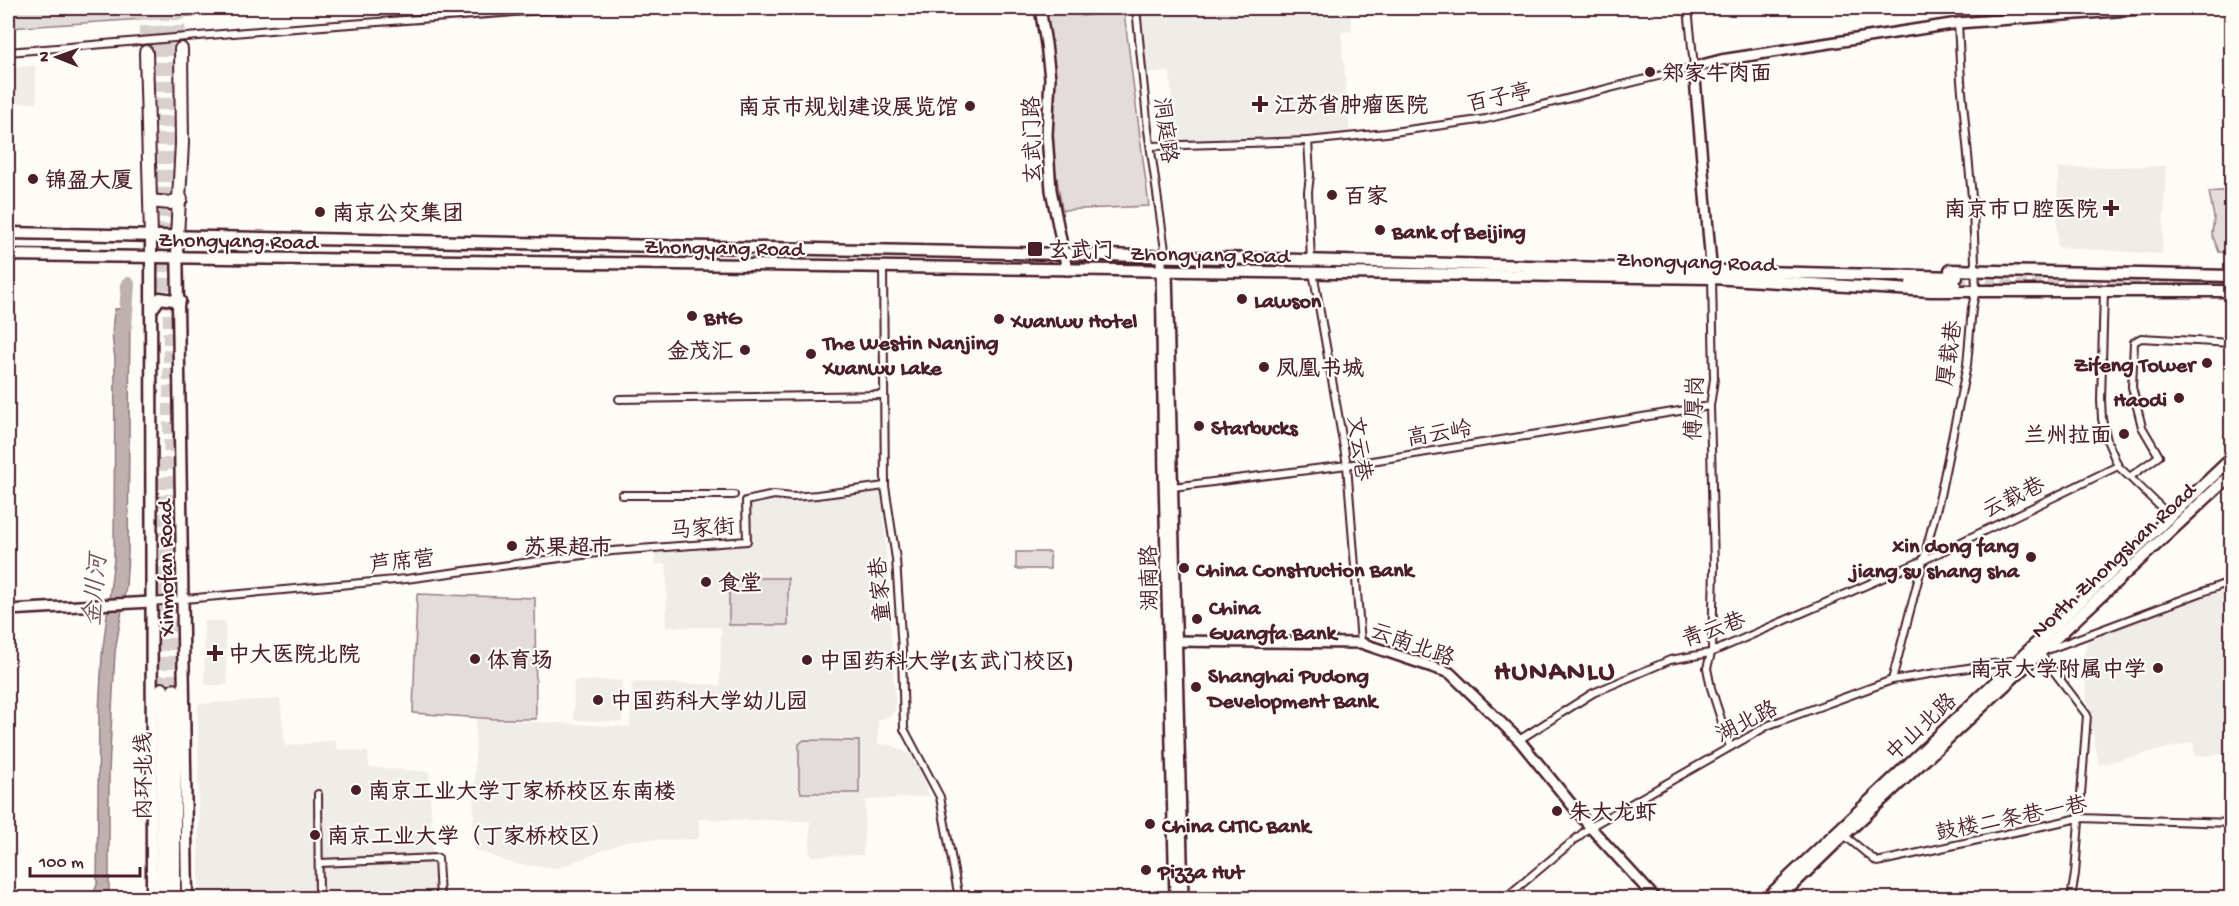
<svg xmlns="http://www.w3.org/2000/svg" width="2239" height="906" viewBox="0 0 2239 906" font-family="'Gochi Hand','LXGW WenKai TC',sans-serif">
<rect width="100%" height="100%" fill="#fdfcf7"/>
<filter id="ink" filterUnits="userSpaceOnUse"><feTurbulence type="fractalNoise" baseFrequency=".0167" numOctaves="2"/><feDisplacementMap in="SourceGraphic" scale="12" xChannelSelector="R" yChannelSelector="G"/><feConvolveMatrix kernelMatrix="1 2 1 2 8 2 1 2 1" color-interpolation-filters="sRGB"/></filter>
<g filter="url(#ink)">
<!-- built -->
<g fill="#f0ece8">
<polygon points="1136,8 1350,8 1352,31 1341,32 1350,135 1308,141 1175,145 1170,72 1142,73"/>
<polygon points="35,65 37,103 16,103 12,69"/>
<polygon points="2166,166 2162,254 2057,247 2058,168"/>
<polygon points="882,491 895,697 895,710 889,717 878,719 878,744 893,746 909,754 920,770 929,796 866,800 863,855 810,856 810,821 699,819 699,839 629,840 559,868 515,864 473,849 476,719 630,727 632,684 634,682 720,685 721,627 666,627 667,564 655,564 655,553 725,548 750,544 749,505 778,498 789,500 816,499"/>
<polygon points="2231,589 2231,754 2195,756 2193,742 2099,765 2086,695 2084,654 2088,639 2161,611"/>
<polygon points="204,621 225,621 227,685 205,685"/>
<polygon points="622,680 622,722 574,720 574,681"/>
<polygon points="280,699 285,746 336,740 337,749 368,752 369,767 429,772 435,898 199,898 198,704"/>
</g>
<!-- green -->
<g fill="#e3dcda" stroke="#967e82" stroke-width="1.5">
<polygon points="8,8 259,8 204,15 8,28"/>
<polygon points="1043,8 1080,8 1082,16 1124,12 1149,206 1062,210 1051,142"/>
<polygon points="2231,190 2231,253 2219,252 2212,234 2214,217 2209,192"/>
<rect x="1016" y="552" width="34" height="17"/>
<rect x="729" y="578" width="59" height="47"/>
<polygon points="417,594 535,598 536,719 496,719 413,713"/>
<polygon points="804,740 859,741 859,793 801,793 799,785 799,744"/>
</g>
<!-- water -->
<path fill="#c0b1b1" stroke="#91777b" stroke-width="1.5" d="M 130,308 L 128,553 L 126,586 L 115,652 L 109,771 L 109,898 L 91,898 L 97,885 L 99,712 L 102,656 L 114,559 L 115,358 C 112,340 111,326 115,309 Z"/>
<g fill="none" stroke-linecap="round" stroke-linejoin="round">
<!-- river -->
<polyline stroke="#c0b1b1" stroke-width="14" points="125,326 128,284"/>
<!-- primary-tunnel -->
<g stroke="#d9d0ce" stroke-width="10" stroke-dasharray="10 5" stroke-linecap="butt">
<polyline points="2115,279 2232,281"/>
<polyline points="1957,284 2124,286"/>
</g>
<!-- highway-tunnel -->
<g stroke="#d9d0ce" stroke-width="12" stroke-dasharray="12 6" stroke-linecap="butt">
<polyline points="144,8 146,52"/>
<polyline points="155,8 158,59 160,303"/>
<polyline points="168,8 169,419 174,690"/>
<polyline points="178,8 181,49"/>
<polyline points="161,459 162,689"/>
</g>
<defs>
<g id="street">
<polyline points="1136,8 1148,130 1166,257"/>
<polyline points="282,29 570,8"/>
<polyline points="8,52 57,48"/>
<polyline points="1151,146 1308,141"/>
<polyline points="1311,262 1308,192 1310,175 1308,141 1386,133 1486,119 1694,67 1688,8"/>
<polyline points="883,268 885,486 896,559 902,651 904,729 940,797 959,898"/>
<polyline points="1313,272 1347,465 1361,643"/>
<polyline points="1712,278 1714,379 1710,406 1714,566 1712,650 1707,668 1711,688 1730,747"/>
<polyline points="2104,290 2101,400 2102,419 2107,440 2118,466 2171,517"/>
<polyline points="619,399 884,395"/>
<polyline points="2131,476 2159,456 2142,427 2132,387 2134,342 2141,338 2232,343"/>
<polyline points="1173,487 1347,465 1710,406"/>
<polyline points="622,495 734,495"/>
<polyline points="151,602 406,579 612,551 747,541 746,501 774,495 792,497 817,495 885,486"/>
<polyline points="2047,650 2232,581"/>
<polyline points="2040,653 2087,715 2075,874 2071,898"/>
<polyline points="1892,680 1940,496 1967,365 1972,308 1976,290 1973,208 1961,81 1958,23"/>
<polyline points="1519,740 1593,693 1670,660 1710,653 1924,560 2118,466"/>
<polyline points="318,794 319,898"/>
<polyline points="1844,835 1877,862 2079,818 2232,823"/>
<polyline points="320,863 438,858 440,898"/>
<polyline points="1505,898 1590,827 1769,725 1892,680 2018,660"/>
</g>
<g id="secondary">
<polyline points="1040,8 1046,44 1050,78 1047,135 1051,190 1067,270"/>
<polyline points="1161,256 1164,478 1175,898"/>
<polyline points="1167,271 1183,898"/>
<polyline points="1712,276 1694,67 1721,60 1958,23 2155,8"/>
<polyline points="8,610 151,602"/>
<polyline points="1172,641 1361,643 1450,673 1519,740 1590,827 1655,898"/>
</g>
<g id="primary">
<polyline points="8,233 1064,254 1957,277"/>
<polyline points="151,237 152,898"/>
<polyline points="177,237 187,898"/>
<polyline points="8,255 1712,278 1931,291 2232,291"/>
<polyline points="1950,270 2232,276"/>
<polyline points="1911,283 1955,284"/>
<polyline points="152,309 160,298 180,301"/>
<polyline points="1767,898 2232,458"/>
<polyline points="1779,898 1844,835 2232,474"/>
</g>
<g id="highway">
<polyline points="146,52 151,237"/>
<polyline points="150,201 170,203 181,199"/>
<polyline points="177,237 182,143 181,49"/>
<polyline points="162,689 163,898"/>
<polyline points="174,690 174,898"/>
</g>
</defs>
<!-- street casing -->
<use href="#street" stroke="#4a1f2b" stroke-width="10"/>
<!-- secondary casing -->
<use href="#secondary" stroke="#4a1f2b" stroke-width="14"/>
<!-- primary casing -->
<use href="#primary" stroke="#4a1f2b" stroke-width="15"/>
<!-- highway casing -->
<use href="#highway" stroke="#4a1f2b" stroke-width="16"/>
<!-- street -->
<use href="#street" stroke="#fdfcf7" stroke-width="6"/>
<!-- secondary -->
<use href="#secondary" stroke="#fdfcf7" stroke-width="9"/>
<!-- primary -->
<use href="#primary" stroke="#fdfcf7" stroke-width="10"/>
<!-- highway -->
<use href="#highway" stroke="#fdfcf7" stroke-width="12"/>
<defs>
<polyline id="street-bridge" points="57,48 282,29"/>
</defs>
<!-- street-bridge casing -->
<use href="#street-bridge" stroke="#4a1f2b" stroke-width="10" stroke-linecap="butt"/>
<!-- street-bridge -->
<use href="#street-bridge" stroke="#fdfcf7" stroke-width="6"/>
</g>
</g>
<!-- markers -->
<g fill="#4a1f2b" stroke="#fdfcf7" stroke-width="2">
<circle cx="1650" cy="72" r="6"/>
<path d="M1257 95h6v6h6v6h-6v6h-6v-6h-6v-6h6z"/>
<circle cx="970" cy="106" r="6"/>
<circle cx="33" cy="179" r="6"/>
<circle cx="1332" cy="195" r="6"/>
<path d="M2108 199h6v6h6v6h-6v6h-6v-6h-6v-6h6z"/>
<circle cx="320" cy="212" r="6"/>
<circle cx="1380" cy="230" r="6"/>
<rect x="1027" y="241" width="16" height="16" rx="3"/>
<circle cx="1242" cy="299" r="6"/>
<circle cx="692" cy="316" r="6"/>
<circle cx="999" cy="319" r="6"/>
<circle cx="745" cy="350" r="6"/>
<circle cx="811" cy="354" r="6"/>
<circle cx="2207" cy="363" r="6"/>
<circle cx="1264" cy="367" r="6"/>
<circle cx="2179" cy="398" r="6"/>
<circle cx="1199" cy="426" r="6"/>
<circle cx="2124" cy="434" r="6"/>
<circle cx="512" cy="546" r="6"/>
<circle cx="2031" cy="557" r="6"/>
<circle cx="1184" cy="568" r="6"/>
<circle cx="706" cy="582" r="6"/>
<circle cx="1197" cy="619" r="6"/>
<path d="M212 644h6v6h6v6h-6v6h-6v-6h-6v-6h6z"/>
<circle cx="475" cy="659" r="6"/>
<circle cx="807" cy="660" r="6"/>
<circle cx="2158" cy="668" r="6"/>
<circle cx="1196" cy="687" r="6"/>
<circle cx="598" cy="700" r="6"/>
<circle cx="356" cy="790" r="6"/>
<circle cx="1557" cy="811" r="6"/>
<circle cx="1150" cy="824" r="6"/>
<circle cx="315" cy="835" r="6"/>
<circle cx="1146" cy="870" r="6"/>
</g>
<g text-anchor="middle" stroke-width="4.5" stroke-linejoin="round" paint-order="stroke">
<!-- poi labels -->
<g font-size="22" font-weight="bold" fill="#4a1f2b" stroke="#fdfcf7" text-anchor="start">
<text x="1662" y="80">郑家牛肉面</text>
<text x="1274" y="112">江苏省肿瘤医院</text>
<text x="958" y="114" text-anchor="end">南京市规划建设展览馆</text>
<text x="45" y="187">锦盈大厦</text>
<text x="1344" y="203">百家</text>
<text x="2098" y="216" text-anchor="end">南京市口腔医院</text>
<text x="332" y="220">南京公交集团</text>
<text x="1392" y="238">Bank of Beijing</text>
<text x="1048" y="257">玄武门</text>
<text x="1254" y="307">Lawson</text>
<text x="704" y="324">BHG</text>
<text x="1011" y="327">Xuanwu Hotel</text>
<text x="823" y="349">The Westin Nanjing<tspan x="823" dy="25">Xuanwu Lake</tspan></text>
<text x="733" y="358" text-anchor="end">金茂汇</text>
<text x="2195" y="371" text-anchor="end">Zifeng Tower</text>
<text x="1276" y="375">凤凰书城</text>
<text x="2167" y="406" text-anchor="end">Haodi</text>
<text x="1211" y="434">Starbucks</text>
<text x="2112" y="442" text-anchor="end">兰州拉面</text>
<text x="2019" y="552" text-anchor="end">xin dong fang<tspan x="2019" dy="25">jiang su shang sha</tspan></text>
<text x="524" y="554">苏果超市</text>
<text x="1196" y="576">China Construction Bank</text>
<text x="718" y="590">食堂</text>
<text x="1209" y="614">China<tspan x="1209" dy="25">Guangfa Bank</tspan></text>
<text x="228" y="661">中大医院北院</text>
<text x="487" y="667">体育场</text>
<text x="819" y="668">中国药科大学(玄武门校区)</text>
<text x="2146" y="676" text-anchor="end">南京大学附属中学</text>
<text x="1208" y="682">Shanghai Pudong<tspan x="1208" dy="25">Development Bank</tspan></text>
<text x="610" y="708">中国药科大学幼儿园</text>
<text x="368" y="798">南京工业大学丁家桥校区东南楼</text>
<text x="1569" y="819">朱大龙虾</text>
<text x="1162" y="832">China CITIC Bank</text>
<text x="327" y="843">南京工业大学（丁家桥校区）</text>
<text x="1158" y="878">Pizza Hut</text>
</g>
<!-- street labels -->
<g font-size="22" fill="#4a1f2b" stroke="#fdfcf7">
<text transform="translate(1499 96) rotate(-12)" y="8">百子亭</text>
<text transform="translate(1167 130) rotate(83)" y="8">洞庭路</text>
<text transform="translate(1031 140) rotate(-91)" y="8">玄武门路</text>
<text transform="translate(238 239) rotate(1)" y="8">Zhongyang Road</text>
<text transform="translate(724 246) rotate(1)" y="8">Zhongyang Road</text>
<text transform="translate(1210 253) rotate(1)" y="8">Zhongyang Road</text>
<text transform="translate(1696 260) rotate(2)" y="8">Zhongyang Road</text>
<text transform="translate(1948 353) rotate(-82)" y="8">厚载巷</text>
<text transform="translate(1693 408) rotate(-88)" y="8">傅厚岗</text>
<text transform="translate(1439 432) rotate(-9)" y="8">高云岭</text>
<text transform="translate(1361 448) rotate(82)" y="8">文云巷</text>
<text transform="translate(2013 496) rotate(-26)" y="8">云载巷</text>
<text transform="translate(702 527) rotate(-4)" y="8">马家街</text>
<text transform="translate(2112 559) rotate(-43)" y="8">North Zhongshan Road</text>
<text transform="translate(402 560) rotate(-6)" y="8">芦席营</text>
<text transform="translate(164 568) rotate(-91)" y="8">Xinmofan Road</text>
<text transform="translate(1148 578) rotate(-91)" y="8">湖南路</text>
<text transform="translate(879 590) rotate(-95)" y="8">童家巷</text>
<text transform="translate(1713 628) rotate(-19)" y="8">青云巷</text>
<text transform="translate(1413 643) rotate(20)" y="8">云南北路</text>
<text transform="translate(1746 720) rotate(-27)" y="8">湖北路</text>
<text transform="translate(1920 726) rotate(-43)" y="8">中山北路</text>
<text transform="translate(142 776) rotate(-90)" y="8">内环北线</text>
<text transform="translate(2011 817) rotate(-11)" y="8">鼓楼二条巷一巷</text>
</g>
<!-- water labels -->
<g font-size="24" font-style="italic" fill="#73525a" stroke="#fdfcf7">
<text transform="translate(94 590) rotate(-85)" y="8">金川河</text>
</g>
<!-- district labels -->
<g font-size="28" font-weight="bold" letter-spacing="1.5" fill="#4a1f2b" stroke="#fdfcf7">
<text x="1555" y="679">HUNANLU</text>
</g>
</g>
<!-- margin -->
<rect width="2239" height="906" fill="none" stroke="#fdfcf7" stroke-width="30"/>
<rect x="15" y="15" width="2209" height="876" fill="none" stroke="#4a1f2b" stroke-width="2" filter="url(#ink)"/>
<!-- north arrow -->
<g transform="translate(57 57) rotate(271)" stroke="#fdfcf7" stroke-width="4.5" paint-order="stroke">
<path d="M0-4.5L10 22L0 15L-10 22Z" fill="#4a1f2b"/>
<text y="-9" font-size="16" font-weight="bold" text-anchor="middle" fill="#4a1f2b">N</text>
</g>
<!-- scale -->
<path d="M30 867v9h110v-9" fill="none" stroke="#4a1f2b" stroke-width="3"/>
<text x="39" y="867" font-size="18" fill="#4a1f2b" stroke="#fdfcf7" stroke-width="4.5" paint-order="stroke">100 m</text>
</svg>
